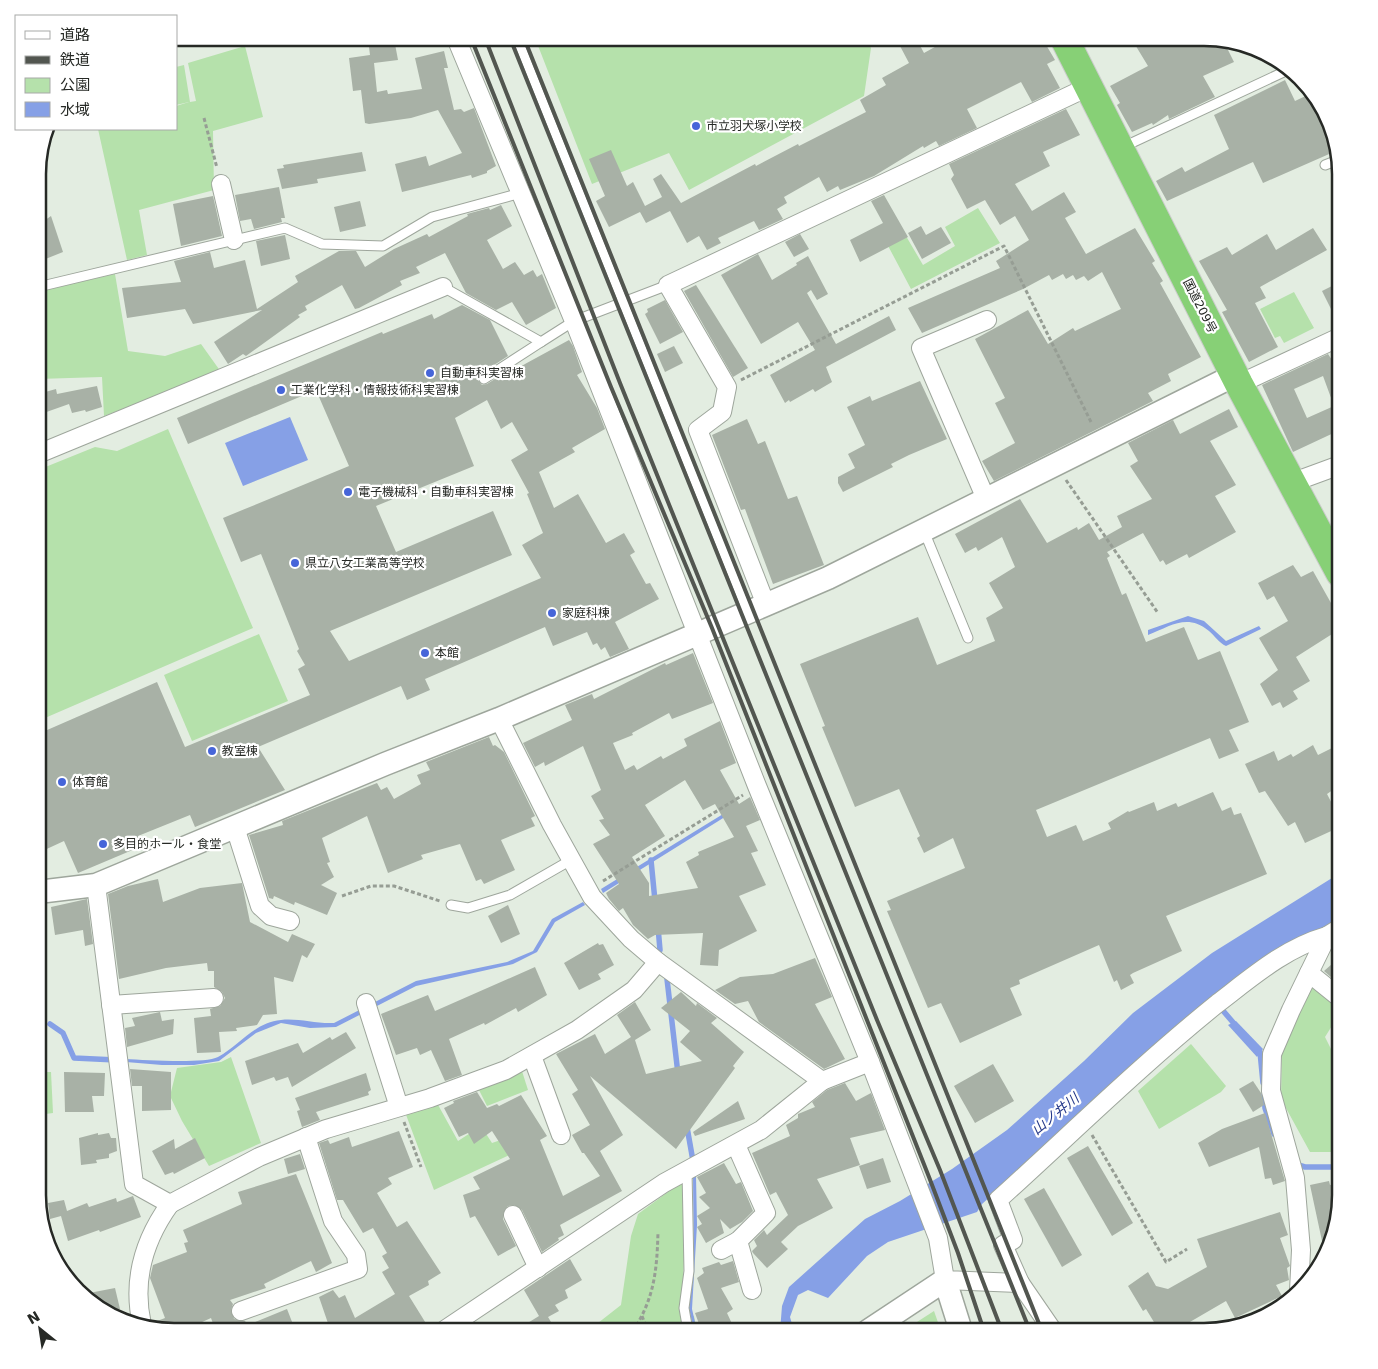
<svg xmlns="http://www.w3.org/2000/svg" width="1378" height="1369" viewBox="0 0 1378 1369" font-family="'DejaVu Sans','Noto Sans JP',sans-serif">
<rect width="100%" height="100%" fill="#e3ede1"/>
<!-- green -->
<g fill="#b5e1ab">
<polygon points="535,38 866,38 871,48 864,96 689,190 669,153 592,184"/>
<polygon points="245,46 263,117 213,131 214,190 139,210 147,255 127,260 98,129 176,129 176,106 189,102 176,105 176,67 184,65 190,102 196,101 188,63"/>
<polygon points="978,208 1000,243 911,289 886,242 903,231 923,265 955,246 945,227"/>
<polygon points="115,274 128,351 165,356 201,344 221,372 104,416 102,377 38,379 38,291"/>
<polygon points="1294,292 1314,328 1284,343 1280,336 1275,338 1260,309"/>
<polygon points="168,429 253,628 38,721 38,470 95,447 117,451"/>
<polygon points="259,634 288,701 192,741 164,675"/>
<polygon points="1313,983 1340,1008 1340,1013 1325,1037 1340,1067 1340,1152 1310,1152 1281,1099 1282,1053"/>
<polygon points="1191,1044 1226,1086 1221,1092 1159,1129 1138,1091"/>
<polygon points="231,1057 261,1143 209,1166 182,1121 170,1096 177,1068 221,1062"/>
<polygon points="521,1068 528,1090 487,1106 478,1088"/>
<polygon points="38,1072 51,1072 53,1113 38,1115"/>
<polygon points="437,1103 458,1141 481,1126 492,1143 529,1130 535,1143 434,1190 405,1112"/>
<polygon points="687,1178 682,1311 694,1316 697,1331 591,1331 598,1323 621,1305 631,1236 638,1214"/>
<polygon points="934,1311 941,1331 903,1331"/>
</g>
<!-- water -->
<g fill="#86a0e6">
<polygon points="290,417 308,460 243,486 225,443"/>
<path d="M 1188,616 L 1204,621 L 1226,641 L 1259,626 L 1261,629 L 1226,646 C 1219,643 1215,636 1209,631 C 1187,613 1171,626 1148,635 L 1148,630 Z"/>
<polygon points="728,811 728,815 603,893 601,889"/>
<polygon points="1340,873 1340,919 1253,968 1181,1025 982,1204 977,1212 888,1242 867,1256 828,1298 808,1290 798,1295 790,1317 794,1331 780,1331 782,1306 789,1287 865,1219 900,1201 952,1169 1007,1130 1084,1061 1133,1013 1212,953"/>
<path d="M 583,902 L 585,905 L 555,922 L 537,952 L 513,964 L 416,986 L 336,1027 L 310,1028 L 281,1023 L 256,1033 L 219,1061 L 194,1065 L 162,1065 L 126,1062 L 126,1059 C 145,1060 204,1064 218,1057 C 240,1045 255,1022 281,1020 C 298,1018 316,1024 334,1023 L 416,981 L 507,962 L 533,951 L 552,919 Z"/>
<polygon points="1236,1021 1263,1049 1257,1057 1228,1025"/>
<polygon points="696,1176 697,1225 692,1309 697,1331 694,1331 689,1308 694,1270 693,1177"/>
</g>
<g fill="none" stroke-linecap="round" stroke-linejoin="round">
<!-- stream -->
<g stroke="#86a0e6" stroke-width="5.5">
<polyline points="651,860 655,901"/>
<polyline points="658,927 660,950"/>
<polyline points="667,979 678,1074"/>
<polyline points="1219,1006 1237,1027"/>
<polyline points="50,1024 63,1033 74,1058 116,1060"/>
<polyline points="1257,1049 1260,1052 1263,1083"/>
<polyline points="1264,1095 1265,1108 1274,1134"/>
<polyline points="687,1127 693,1161"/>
<polyline points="1295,1164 1305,1167 1340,1167"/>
</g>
</g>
<!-- building -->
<g fill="#a8b1a6" fill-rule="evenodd">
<polygon points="916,38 924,53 951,38 1042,38 1055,60 1047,64 1060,88 1032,102 1021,82 967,109 977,128 939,146 936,141 924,148 923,146 874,176 840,190 838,186 827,192 819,177 784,197 787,203 777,209 783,219 759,230 754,221 718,238 721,243 707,250 699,236 687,243 670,211 646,223 640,212 609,227 596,201 605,196 589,159 611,150 627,186 633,182 645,206 662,197 653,179 661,174 681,203 755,164 756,166 798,144 799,146 866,112 860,100 886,85 882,78 909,63 900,46"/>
<polygon points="1131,38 1213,38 1223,40 1234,62 1203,76 1215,97 1169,119 1168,115 1153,125 1152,123 1132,132 1117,105 1120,103 1110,86 1148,66"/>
<polygon points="395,44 398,60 374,63 377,92 387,90 388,94 422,89 415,58 444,51 448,68 444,68 454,110 461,109 464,112 474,108 496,166 487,171 487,173 472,178 471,175 402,192 395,164 426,156 429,166 462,153 438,110 411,118 369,124 365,123 361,90 353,91 349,58 370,55 369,47"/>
<polygon points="1285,80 1295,101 1312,93 1330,122 1336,151 1263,183 1253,162 1167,201 1156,181 1182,167 1185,172 1229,149 1214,115"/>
<polygon points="1066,109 1080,135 1043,152 1050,166 1015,184 1032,211 1064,192 1076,212 1065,218 1086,254 1135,228 1155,261 1152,263 1163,281 1160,283 1201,357 1168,374 1171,381 1148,393 1153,401 994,481 982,461 1015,443 995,403 1005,398 975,339 1028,310 1048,344 1073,328 1075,331 1121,309 1102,272 1088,281 1084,276 1076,280 1073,275 1066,279 1063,274 1052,280 1049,275 1023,289 922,333 908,308 1000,268 996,261 1029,240 1015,216 1000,225 985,200 967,209 951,179 954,175 949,164"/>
<polygon points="362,152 366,171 317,179 318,183 282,189 277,169 284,168 283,165"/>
<polygon points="279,187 285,218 281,218 282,222 254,229 251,219 240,221 235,195"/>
<polygon points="884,195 908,237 860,262 850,240 883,223 871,201"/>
<polygon points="213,196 222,236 181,246 173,204"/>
<polygon points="360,201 366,226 340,232 334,207"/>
<polygon points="501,205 512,226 487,240 503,269 515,262 524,275 533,270 537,277 542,274 556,308 526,325 512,302 496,310 466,293 445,253 416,267 420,273 400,281 402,285 359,308 355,309 342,285 307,305 305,306 307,310 298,315 300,317 246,356 243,354 228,364 214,342 262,310 193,324 185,309 127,318 122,288 181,282 174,261 210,252 214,268 245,260 257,309 298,282 295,276 339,251 356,251 365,267 394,249 427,234 429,237 468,216 467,214 489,208 490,210"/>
<polygon points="51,216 63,252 38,262 38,225"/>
<polygon points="921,226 926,235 941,227 951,243 922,259 908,233"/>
<polygon points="1313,228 1327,250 1260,287 1266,298 1255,303 1278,347 1249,362 1222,312 1227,310 1199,261 1227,247 1232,255 1267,234 1276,250"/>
<polygon points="800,234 809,249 794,257 785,242"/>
<polygon points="285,235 290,259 261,266 256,241"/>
<polygon points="758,254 772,280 797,265 796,263 808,256 828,294 817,300 811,290 807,293 836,344 889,316 896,330 826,367 832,382 815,392 813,389 790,402 789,400 785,403 770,375 815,350 798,322 761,344 721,275"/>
<polygon points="1340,282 1340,327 1322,291"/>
<polygon points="696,285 748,368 733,377 684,291"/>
<polygon points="665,300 683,332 660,344 645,314 648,312 647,309"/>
<path d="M 462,305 L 490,320 L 508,356 L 480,374 L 478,380 L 482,385 L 487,384 L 514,367 L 515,370 L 525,364 L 569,340 L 573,346 L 582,372 L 577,375 L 597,408 L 605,429 L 572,448 L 575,452 L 539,472 L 554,508 L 578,494 L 606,543 L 624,533 L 635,552 L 630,555 L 646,584 L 650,583 L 659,599 L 615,622 L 629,649 L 610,657 L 605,647 L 601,650 L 597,643 L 593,645 L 587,632 L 553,646 L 545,627 L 425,679 L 430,690 L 407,700 L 401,686 L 258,747 L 285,790 L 195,827 L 190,815 L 138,836 L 142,846 L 78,873 L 64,841 L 38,853 L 38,734 L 157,682 L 185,747 L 310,695 L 298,669 L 305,665 L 297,651 L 299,649 L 261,554 L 241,562 L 223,518 L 349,466 L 316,390 L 188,444 L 177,418 L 382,332 L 383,334 L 432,314 L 434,319 ZM 487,400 L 501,429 L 512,422 L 528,450 L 511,460 L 529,493 L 527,494 L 543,533 L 522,545 L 541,578 L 349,661 L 330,631 L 512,555 L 493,511 L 396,552 L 376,506 L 474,466 L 455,418 Z"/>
<polygon points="674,346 683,363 665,372 657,354"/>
<path d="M 1328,354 L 1340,372 L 1340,430 L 1293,452 L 1262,385 ZM 1323,376 L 1334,406 L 1307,418 L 1294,389 Z"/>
<polygon points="920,381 947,439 909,455 891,464 893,467 843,492 838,483 838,477 855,468 848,454 865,445 847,407 870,396 872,401"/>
<polygon points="97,386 102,407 86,412 85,410 72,413 69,404 38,415 38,394 56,389 57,394"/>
<polygon points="1229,409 1238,427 1210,441 1236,485 1215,496 1236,532 1189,558 1187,554 1166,565 1163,560 1160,562 1143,533 1107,552 1110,556 1107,558 1122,595 1126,593 1146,642 1184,627 1198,660 1220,651 1249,722 1229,730 1239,751 1219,759 1210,738 1036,810 1047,837 1076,825 1083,841 1111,829 1108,823 1128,811 1129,812 1154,802 1157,811 1176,803 1178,807 1213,792 1222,811 1231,807 1234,815 1241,813 1267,874 1166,916 1182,951 1133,973 1130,975 1134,983 1121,990 1117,980 1114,982 1099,945 1019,980 1020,984 1010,988 1022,1015 960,1043 941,1003 928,1008 887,911 891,910 887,901 965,868 953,838 924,853 917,838 920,836 899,789 855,807 822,727 825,726 800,664 918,617 937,665 995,641 986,618 1003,608 989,583 1015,567 1002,537 978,551 976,547 965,553 955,534 1020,499 1047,543 1077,527 1078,530 1089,523 1099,540 1122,527 1117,516 1152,499 1130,466 1138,461 1128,443 1173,420 1180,434"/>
<polygon points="747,419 758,444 765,441 788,499 797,496 824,565 773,584 745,509 741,510 712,435"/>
<polygon points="1293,565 1301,577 1313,571 1340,619 1340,629 1296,657 1310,681 1293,691 1298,699 1283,708 1280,702 1272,706 1260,684 1278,670 1259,638 1288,621 1274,596 1267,600 1258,583"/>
<path d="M 693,653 L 713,703 L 672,719 L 669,713 L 632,733 L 633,735 L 613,743 L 625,770 L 634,765 L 637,770 L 661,756 L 663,759 L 687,746 L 684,739 L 720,721 L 736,763 L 720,770 L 739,804 L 750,797 L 760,820 L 746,826 L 758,851 L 751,853 L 766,885 L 739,896 L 757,931 L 719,950 L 718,966 L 700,965 L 703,933 L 655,935 L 648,939 L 633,925 L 623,908 L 619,911 L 609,899 L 606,893 L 619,884 L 593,844 L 610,835 L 599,820 L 604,819 L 591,796 L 601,790 L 583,746 L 545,766 L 544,762 L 535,767 L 523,743 L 572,720 L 565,705 L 592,694 L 594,699 L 665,663 L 666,665 ZM 685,780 L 703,810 L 715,804 L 734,837 L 698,852 L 699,855 L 686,862 L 698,888 L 649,896 L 649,883 L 632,857 L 665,836 L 645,805 Z"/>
<polygon points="489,737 493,746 495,745 504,752 535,816 531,818 535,826 501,840 515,870 484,884 481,879 476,881 460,844 421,855 423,859 388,873 367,816 322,838 330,862 327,863 334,877 321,885 337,893 327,915 295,902 294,905 274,896 273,899 269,898 249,835 283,825 282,821 377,783 381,790 387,787 394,799 421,784 417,775 430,770 426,762"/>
<polygon points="1313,745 1318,755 1332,748 1340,763 1340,785 1327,794 1340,819 1340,827 1305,843 1295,822 1288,826 1265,791 1259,793 1245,764 1274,751 1278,761 1291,754 1293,757"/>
<polygon points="158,879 163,902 200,888 242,883 250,922 288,942 292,934 315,944 307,958 302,955 293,982 274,977 277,1014 263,1015 257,1025 236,1028 237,1031 219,1032 221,1052 197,1053 194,1018 211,1016 210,1009 220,1006 225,998 222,992 214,987 214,971 208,971 207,963 166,968 119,979 108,894 128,886"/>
<polygon points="87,899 93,944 85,946 83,930 55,935 51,907"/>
<polygon points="508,905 520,934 501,943 488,916"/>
<polygon points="598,943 599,945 603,944 614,965 598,974 601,979 579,990 564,963"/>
<polygon points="1340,957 1340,985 1324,971"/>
<polygon points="815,958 832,997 815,1004 845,1059 824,1069 759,1022 748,1001 735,1004 715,990 740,977 773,974"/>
<polygon points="535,967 547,995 518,1012 516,1008 485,1025 484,1023 449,1039 462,1075 445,1081 431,1050 420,1055 417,1048 396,1055 381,1014 428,995 435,1011"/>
<polygon points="681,992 696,1006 697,1003 717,1018 711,1023 744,1052 733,1066 735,1068 676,1149 590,1076 623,1135 600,1151 622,1191 560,1225 564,1235 558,1238 559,1240 542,1252 522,1210 514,1205 508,1206 503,1214 503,1219 516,1246 498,1256 475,1216 470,1218 463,1195 480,1189 473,1177 510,1159 492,1131 474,1144 468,1133 459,1137 444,1108 454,1103 453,1101 477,1092 487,1108 497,1104 499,1106 521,1095 547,1136 540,1140 563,1196 600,1176 584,1153 582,1153 572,1135 590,1125 572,1094 578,1090 556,1054 595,1034 605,1054 631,1037 617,1015 635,1002 651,1030 635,1040 646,1074 702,1061 680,1042 690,1031 661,1008"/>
<polygon points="160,1012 162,1021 174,1019 173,1034 127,1047 125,1028 135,1026 132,1018"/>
<polygon points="346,1032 356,1048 292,1087 288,1077 276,1081 274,1077 252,1085 245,1061 298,1043 303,1053 330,1037 332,1040"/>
<polygon points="993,1064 1014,1101 975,1123 954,1086"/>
<polygon points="130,1069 171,1072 171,1110 142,1111 142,1086 132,1086"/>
<polygon points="64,1072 105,1073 104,1096 92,1096 94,1112 65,1112"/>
<polygon points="366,1073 371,1090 368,1092 369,1095 316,1112 320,1120 302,1127 297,1111 300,1110 295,1098"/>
<polygon points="1253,1081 1261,1093 1264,1105 1253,1112 1239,1089"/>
<polygon points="845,1083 856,1101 871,1093 885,1130 850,1138 860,1165 817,1179 833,1208 798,1226 781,1242 788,1249 767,1268 753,1253 752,1251 757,1246 754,1240 764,1230 767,1235 788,1215 776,1192 770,1195 752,1153 790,1136 786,1125 798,1118 798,1114 815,1107 812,1102 827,1090"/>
<polygon points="738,1101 745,1119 695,1136 693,1132"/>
<polygon points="1265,1113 1285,1181 1273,1185 1271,1178 1265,1179 1259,1147 1209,1167 1198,1143 1222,1129"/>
<polygon points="399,1131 413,1167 388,1178 392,1184 377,1193 397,1227 407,1221 441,1273 428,1281 429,1285 409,1296 427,1325 418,1332 331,1332 319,1297 333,1290 339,1298 345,1295 355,1318 395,1294 382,1272 389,1268 382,1256 387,1253 373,1228 363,1233 343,1200 337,1200 319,1143 328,1140 330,1144 349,1137 352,1147"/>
<polygon points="98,1133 98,1135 109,1133 111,1138 116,1138 117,1151 109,1154 109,1158 96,1160 97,1163 81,1165 79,1138"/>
<polygon points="195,1138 205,1158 174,1174 173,1172 165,1175 152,1151 174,1139 175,1149"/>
<polygon points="1088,1146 1133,1223 1112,1236 1067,1158"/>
<polygon points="300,1154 305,1169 288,1174 284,1159"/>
<polygon points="883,1158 891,1182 867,1189 859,1166"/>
<polygon points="724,1163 736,1184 741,1182 753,1211 742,1222 730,1229 720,1219 724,1233 706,1243 697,1227 702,1224 697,1216 710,1208 699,1197 706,1193 697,1177"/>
<polygon points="296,1174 332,1263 316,1272 311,1261 264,1284 266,1288 230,1300 233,1304 231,1310 234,1319 245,1321 248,1325 287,1309 296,1332 216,1332 211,1318 180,1332 152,1327 152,1323 165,1318 150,1278 153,1265 187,1252 184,1243 188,1242 183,1230 242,1204 238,1192"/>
<polygon points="1329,1181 1330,1185 1340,1183 1340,1195 1330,1248 1325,1255 1310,1185"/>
<polygon points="1044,1188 1082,1255 1062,1267 1024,1199"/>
<polygon points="133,1196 141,1217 100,1232 99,1230 68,1241 61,1216 50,1219 48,1203 64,1200 67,1211 87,1203 89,1207 116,1198 117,1202"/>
<polygon points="1280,1212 1288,1235 1280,1238 1290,1266 1287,1268 1289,1280 1276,1285 1282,1296 1235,1318 1226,1301 1183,1326 1186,1332 1160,1332 1146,1309 1143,1311 1128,1286 1148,1272 1156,1286 1168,1289 1207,1267 1197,1239"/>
<polygon points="570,1259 582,1280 565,1290 568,1298 555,1305 559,1311 548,1317 557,1332 513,1332 539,1316 524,1290"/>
<polygon points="733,1261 739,1282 721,1288 733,1309 727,1313 734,1328 721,1332 702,1332 695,1313 708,1309 697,1278 704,1273 702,1268 719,1262 721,1265"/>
<polygon points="115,1288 120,1309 111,1313 84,1294"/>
</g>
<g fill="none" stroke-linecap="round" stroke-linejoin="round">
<defs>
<g id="service">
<polyline points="517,38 748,613"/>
<polyline points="1123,147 1288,70"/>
<polyline points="1325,165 1338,160"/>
<polyline points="38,287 285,228 322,244 383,246 432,217 521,193"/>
<polyline points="443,287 541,342 574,321 668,285"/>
<polyline points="484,379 541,342"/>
<polyline points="924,531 968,638"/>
<polyline points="451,905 468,908 510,895 571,860"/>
<polyline points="687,1171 689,1271 684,1308 688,1331"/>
</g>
<g id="minor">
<polyline points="456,38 574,321 757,786 870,1062 938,1238 945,1280 1020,1283 1053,1331"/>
<polyline points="221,184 234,240"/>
<polyline points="1239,384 1340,337"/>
<polyline points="38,454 443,287"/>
<polyline points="1291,483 1340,465"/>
<polyline points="986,499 921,348 987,320"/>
<polyline points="766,605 698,430 722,412 727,387 668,285 1088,87"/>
<polyline points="499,719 552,825 592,897 631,939 658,962 822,1081 870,1062"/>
<polyline points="235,827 260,906 271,916 290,921"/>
<polyline points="96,885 134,1184 170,1204 259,1157 326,1129 430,1098 506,1070 577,1030 634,990 658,962"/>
<polyline points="1309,973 1340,998"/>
<polyline points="366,1003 399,1107"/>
<polyline points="111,1005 214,998"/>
<polyline points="532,1056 561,1135"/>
<polyline points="513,1215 538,1268"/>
<polyline points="738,1241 752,1290"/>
<polyline points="721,1250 738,1241 766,1213 736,1145"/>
<path d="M 1020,1283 L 1003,1245 L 1013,1240 L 998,1200 C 1071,1134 1141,1065 1218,1003 C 1252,977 1285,948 1327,936"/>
<polyline points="1299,1291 1301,1250 1295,1178 1271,1091 1272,1054 1291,1010 1327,936 1340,928"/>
<polyline points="241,1311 358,1269 356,1255 333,1221 306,1137"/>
<path d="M 142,1325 C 132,1281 144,1240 170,1204"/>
<polyline points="443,1331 664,1183 761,1130 822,1081"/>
</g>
<g id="tertiary">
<polyline points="38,892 96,885 385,764 499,719 828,578 1235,375"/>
<polyline points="868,1331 945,1280 961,1331"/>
</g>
<polyline id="trunk" points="1064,38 1239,384 1340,573"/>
</defs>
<!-- service casing -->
<use href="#service" stroke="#9ea69c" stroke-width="11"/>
<!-- minor casing -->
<use href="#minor" stroke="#9ea69c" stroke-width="20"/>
<!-- tertiary casing -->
<use href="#tertiary" stroke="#9ea69c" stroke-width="25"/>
<!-- trunk casing -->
<use href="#trunk" stroke="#cbcccb" stroke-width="30"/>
<!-- path -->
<g stroke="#969d94" stroke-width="3" stroke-dasharray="4 2.5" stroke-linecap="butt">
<polyline points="204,118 217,168"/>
<polyline points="741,380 1004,246 1092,424"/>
<polyline points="1066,480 1158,613"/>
<polyline points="603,881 743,795"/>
<polyline points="342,896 371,886 394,886 440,901"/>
<polyline points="404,1122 421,1167"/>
<polyline points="1092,1135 1166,1262 1187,1249"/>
<polyline points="642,1316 648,1331"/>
<path d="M 633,1331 C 654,1299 657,1271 658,1232"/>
</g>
<!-- service -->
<use href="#service" stroke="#fff" stroke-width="9"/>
<!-- minor -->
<use href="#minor" stroke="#fff" stroke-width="18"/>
<!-- tertiary -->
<use href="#tertiary" stroke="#fff" stroke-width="22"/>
<!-- trunk -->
<use href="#trunk" stroke="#87d076" stroke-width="28"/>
<!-- rail -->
<g stroke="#525650" stroke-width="4">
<polyline points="471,38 611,387 712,628 929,1177 958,1253 984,1331"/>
<polyline points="485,38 620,383 877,1020 940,1170 1002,1331"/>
<polyline points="510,38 1030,1331"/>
<polyline points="524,38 1042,1331"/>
</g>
</g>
<!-- markers -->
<g fill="#4665d9" stroke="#fff" stroke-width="2">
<circle cx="696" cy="126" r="5"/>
<circle cx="430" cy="373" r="5"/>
<circle cx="281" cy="390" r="5"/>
<circle cx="348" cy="492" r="5"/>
<circle cx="295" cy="563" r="5"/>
<circle cx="552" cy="613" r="5"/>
<circle cx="425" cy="653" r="5"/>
<circle cx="212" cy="751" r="5"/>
<circle cx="62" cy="782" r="5"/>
<circle cx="103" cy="844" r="5"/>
</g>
<g text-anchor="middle" stroke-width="4.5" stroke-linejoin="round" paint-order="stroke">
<!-- poi labels -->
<g font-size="12" fill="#262925" stroke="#fff" text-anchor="start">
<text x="706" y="130">市立羽犬塚小学校</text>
<text x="440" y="377">自動車科実習棟</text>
<text x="291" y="394">工業化学科・情報技術科実習棟</text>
<text x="358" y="496">電子機械科・自動車科実習棟</text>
<text x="305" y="567">県立八女工業高等学校</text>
<text x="562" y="617">家庭科棟</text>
<text x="435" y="657">本館</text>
<text x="222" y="755">教室棟</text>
<text x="72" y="786">体育館</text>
<text x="113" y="848">多目的ホール・食堂</text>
</g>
<!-- street labels -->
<g font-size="12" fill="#262925" stroke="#fff">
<text transform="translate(1200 306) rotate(63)" y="4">国道209号</text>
</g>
<!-- water labels -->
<g font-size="14" font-style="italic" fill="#243889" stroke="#fff">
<text transform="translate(1055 1114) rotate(-39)" y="5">山ノ井川</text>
</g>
</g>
<!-- crop -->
<path d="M0 0H1378V1369H0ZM174 46H1204A128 128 0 0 1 1332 174V1195A128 128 0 0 1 1204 1323H174A128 128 0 0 1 46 1195V174A128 128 0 0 1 174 46Z" fill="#fff" fill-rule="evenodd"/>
<path fill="none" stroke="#262925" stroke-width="2.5" d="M174 46H1204A128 128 0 0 1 1332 174V1195A128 128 0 0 1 1204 1323H174A128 128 0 0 1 46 1195V174A128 128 0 0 1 174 46Z"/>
<!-- legend -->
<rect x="15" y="15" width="162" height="115" fill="#ffffff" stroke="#a8a9a8"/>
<rect x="25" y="31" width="25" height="8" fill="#ffffff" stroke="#a8a9a8"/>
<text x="60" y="40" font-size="15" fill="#262925">道路</text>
<rect x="25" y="56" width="25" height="8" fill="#525650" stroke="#a8a9a8"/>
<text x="60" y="65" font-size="15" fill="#262925">鉄道</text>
<rect x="25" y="78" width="25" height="15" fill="#b5e1ab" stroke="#a8a9a8"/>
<text x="60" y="90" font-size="15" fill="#262925">公園</text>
<rect x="25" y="102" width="25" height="15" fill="#86a0e6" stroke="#a8a9a8"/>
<text x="60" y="115" font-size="15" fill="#262925">水域</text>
<!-- north arrow -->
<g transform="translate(40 1329) rotate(330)" stroke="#ffffff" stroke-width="4" paint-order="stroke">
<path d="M0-4L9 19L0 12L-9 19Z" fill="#262925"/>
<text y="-8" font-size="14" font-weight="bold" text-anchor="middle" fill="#262925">N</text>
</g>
</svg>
